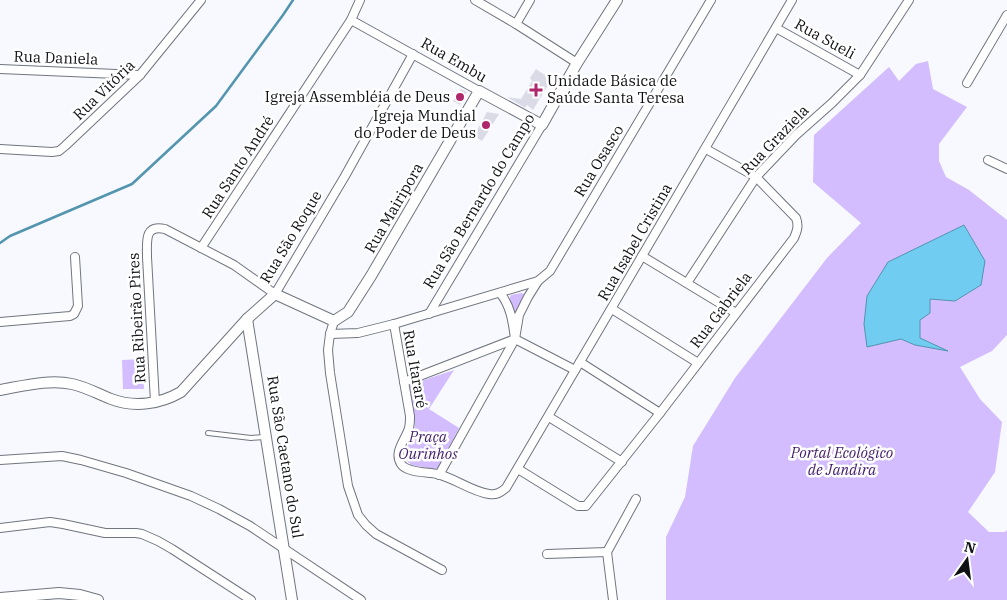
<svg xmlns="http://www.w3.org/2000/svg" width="1007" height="600" viewBox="0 0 1007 600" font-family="'IBM Plex Serif',serif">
<rect width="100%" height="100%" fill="#f7f9fe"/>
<!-- green -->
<g fill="#d3bdfe">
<polygon points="928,61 933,89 967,107 939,144 939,161 946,177 969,190 1007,220 1007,335 992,351 960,367 980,399 1002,422 995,472 968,512 989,532 1005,532 1007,530 1007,600 666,600 666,537 685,497 693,446 735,378 827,258 861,223 813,182 814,135 889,67 899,81 916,64"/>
<polygon points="521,293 524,294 517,317 514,316 509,299 511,295"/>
<polygon points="143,359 144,389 123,389 122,360"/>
<polygon points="454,370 429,409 459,428 438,468 433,469 412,465 408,462 406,457 409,439 413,433 415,426 409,391 409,386 412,384"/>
</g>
<!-- water -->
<polygon fill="#71ccf1" stroke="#5394af" points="964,225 985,261 981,285 955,301 930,299 930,313 920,320 920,338 948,351 915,345 901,339 867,347 864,324 867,296 888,262"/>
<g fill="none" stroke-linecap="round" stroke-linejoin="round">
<!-- stream -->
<polyline stroke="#5394af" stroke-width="2.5" points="0,243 10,236 132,184 216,106 283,15 293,0"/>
</g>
<!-- building -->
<g fill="#dadbe7">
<polygon points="536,69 551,79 550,82 533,110 527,105 525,108 507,97 521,99 532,81 530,78"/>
<polygon points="461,89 467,92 460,105 453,101"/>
<polygon points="487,112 499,114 482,141 474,136"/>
</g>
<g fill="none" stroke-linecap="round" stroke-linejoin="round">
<defs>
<polyline id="service" points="208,433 251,438 264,437"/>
<g id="minor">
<polyline points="475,0 516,24 577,63"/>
<polyline points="351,20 479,91"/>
<polyline points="516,24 530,0"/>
<polyline points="776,28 860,75"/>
<polyline points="0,69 140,75"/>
<polyline points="967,83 1007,15"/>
<polyline points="0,149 52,152 59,151 65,146 140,75 201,0"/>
<polyline points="988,160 1007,169"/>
<polyline points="201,248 351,20 360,0"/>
<polyline points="642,256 736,313"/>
<polyline points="687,283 756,177 796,135 832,103 860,75 909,0"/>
<polyline points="612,309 698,363"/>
<polyline points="429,314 542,125"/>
<polyline points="334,321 330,334 328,350 330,373 348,486 358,515 366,525 376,534 442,570"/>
<polyline points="0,322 70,316 74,314 78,306 75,257"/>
<path d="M 394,324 L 410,416 C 410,420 410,424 409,428 C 406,439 393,452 401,464 C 407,473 428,472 437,474 C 455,478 470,491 489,494 C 496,495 500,493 506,488 L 792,0"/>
<polyline points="330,334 358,333 394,324 538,281 550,271 711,0"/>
<polyline points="515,339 575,370"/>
<polyline points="580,362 660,413"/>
<path d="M 404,382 L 515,339 C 513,323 511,306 500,293"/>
<path d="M 155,402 L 147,257 C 147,242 144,224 165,229 L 234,265 L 275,294 L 345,176 L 413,54"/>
<polyline points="549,417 622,462"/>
<polyline points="0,460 62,456 81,460 126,473 191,496 219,509 250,526 361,600"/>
<path d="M 518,469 L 578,506 L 586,506 L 660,413 L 794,238 C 797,231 799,226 796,218 L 756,177 L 706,149"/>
<polyline points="439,475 515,339 519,315 528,297 538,281"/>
<polyline points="0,528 50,522 63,524 105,533 136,533 142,534 158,541 172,549 251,600"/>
<polyline points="547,554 607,552"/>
<polyline points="613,600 607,552 636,499"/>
</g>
<g id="tertiary">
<polyline points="247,319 292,600"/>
<path d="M 0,390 C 23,386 49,379 72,384 C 86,387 98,394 111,399 C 135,408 160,404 181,392 L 247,319 L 275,294 L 334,321 L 348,312 L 371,276 L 479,91 L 542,125 L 577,63 L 617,0"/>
<polyline points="0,598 59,593 80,595 98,600"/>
</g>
</defs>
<!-- service casing -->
<use href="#service" stroke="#70757e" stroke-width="6"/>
<!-- minor casing -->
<use href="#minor" stroke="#70757e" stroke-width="10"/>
<!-- tertiary casing -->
<use href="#tertiary" stroke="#70757e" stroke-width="12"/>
<!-- service -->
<use href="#service" stroke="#fff" stroke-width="4"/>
<!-- minor -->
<use href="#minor" stroke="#fff" stroke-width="8"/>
<!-- tertiary -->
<use href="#tertiary" stroke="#fff" stroke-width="10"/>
</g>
<!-- markers -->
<g fill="#af276b" stroke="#fff" stroke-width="2">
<path d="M533.5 82.5h5v5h5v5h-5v5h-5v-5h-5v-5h5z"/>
<circle cx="460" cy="97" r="5"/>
<circle cx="486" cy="125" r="5"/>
</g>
<g text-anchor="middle" stroke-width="5" stroke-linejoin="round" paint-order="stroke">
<!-- street labels -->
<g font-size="15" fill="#0e1014" stroke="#fff">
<text transform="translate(825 39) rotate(29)" y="5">Rua Sueli</text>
<text transform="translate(56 58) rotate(2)" y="5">Rua Daniela</text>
<text transform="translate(454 60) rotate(30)" y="5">Rua Embu</text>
<text transform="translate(104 90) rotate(-44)" y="5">Rua Vitória</text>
<text transform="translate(775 140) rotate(-46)" y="5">Rua Graziela</text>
<text transform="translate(599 161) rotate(-59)" y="5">Rua Osasco</text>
<text transform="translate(238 167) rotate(-57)" y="5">Rua Santo André</text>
<text transform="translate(479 201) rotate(-59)" y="5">Rua São Bernardo do Campo</text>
<text transform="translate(394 208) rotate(-60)" y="5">Rua Mairipora</text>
<text transform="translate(291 237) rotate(-59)" y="5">Rua São Roque</text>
<text transform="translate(635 242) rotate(-60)" y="5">Rua Isabel Cristina</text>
<text transform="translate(721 310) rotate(-53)" y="5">Rua Gabriela</text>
<text transform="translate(137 318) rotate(-93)" y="5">Rua Ribeirão Pires</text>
<text transform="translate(415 369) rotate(80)" y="5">Rua Itararé</text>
<text transform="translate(285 457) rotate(81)" y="5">Rua São Caetano do Sul</text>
</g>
<!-- poi labels -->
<g font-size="15" fill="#0e1014" stroke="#fff" text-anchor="end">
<text x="547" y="86" text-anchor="start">Unidade Básica de<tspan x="547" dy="17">Saúde Santa Teresa</tspan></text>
<text x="450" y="102">Igreja Assembléia de Deus</text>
<text x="476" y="121">Igreja Mundial<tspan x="476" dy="17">do Poder de Deus</tspan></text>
</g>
<!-- park labels -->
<g font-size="15" font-style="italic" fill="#421d6d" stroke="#fff">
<text x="428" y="442">Praça<tspan x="428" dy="17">Ourinhos</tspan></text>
<text x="842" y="458">Portal Ecológico<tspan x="842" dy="17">de Jandira</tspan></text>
</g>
</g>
<!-- north arrow -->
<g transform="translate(967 560) rotate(14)" stroke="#ffffff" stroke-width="4" paint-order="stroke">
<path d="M0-4L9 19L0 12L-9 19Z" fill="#0e1014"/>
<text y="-8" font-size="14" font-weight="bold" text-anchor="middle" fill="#0e1014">N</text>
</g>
</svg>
